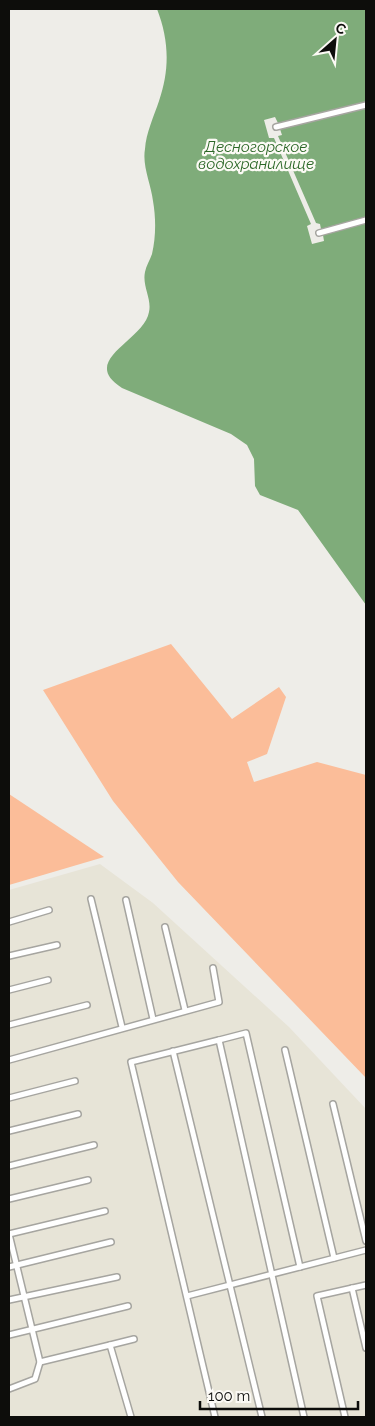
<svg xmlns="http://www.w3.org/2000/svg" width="375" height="1426" viewBox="0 0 375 1426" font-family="Raleway,sans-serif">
<rect width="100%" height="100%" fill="#eeede8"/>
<!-- built -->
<polygon fill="#e7e4d7" points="100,864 153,903 289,1027 366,1109 366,1417 9,1417 9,890"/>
<!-- green -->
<g fill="#fbbd99">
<polygon points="171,644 232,719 279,687 286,697 267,754 247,762 254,782 317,762 366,775 366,1078 178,882 113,801 43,690"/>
<polygon points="9,794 104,857 9,885"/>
</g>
<!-- water -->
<path fill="#7fac7a" d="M 157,9 L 366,9 L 366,605 L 298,510 L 260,495 L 255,486 L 254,459 L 247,445 L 231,434 L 122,388 C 78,360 144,341 149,312 C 152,299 142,286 145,272 C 146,266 150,260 152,254 C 156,237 156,218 153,201 C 151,184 142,166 145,149 C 146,133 154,116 159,101 C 170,69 169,40 157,9 Z"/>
<!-- pier -->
<polygon fill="#eeede8" points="366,102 366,108 280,129 282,135 278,136 316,223 320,224 321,229 366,217 366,223 323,235 324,241 312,244 307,226 311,224 274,138 269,138 264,120 275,117 278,123"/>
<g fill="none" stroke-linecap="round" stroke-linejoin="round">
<defs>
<g id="lane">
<polyline points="276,127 366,105"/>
<polyline points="319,233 366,220"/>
<polyline points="91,899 122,1027"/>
<polyline points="126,900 153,1019"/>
<polyline points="9,922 49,910"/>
<polyline points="165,927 185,1010"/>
<polyline points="9,956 57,945"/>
<polyline points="9,990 48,980"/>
<polyline points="9,1025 87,1005"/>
<polyline points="219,1040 246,1033 300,1267"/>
<polyline points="285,1050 334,1258"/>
<polyline points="173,1051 262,1417"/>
<polyline points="9,1060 219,1002 213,968"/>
<polyline points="9,1098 75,1081"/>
<polyline points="333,1104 366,1241"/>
<polyline points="9,1131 78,1114"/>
<polyline points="9,1166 94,1145"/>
<polyline points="9,1199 88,1180"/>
<polyline points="9,1234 40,1362 35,1379 9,1389"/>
<polyline points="9,1234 105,1211"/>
<polyline points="9,1267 111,1242"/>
<polyline points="352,1288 366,1348"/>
<polyline points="187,1296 366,1250"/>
<polyline points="9,1300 117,1277"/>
<polyline points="9,1335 128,1306"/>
<polyline points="110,1345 134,1339"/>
<polyline points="40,1362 110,1345 131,1417"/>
<polyline points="215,1417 131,1062 219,1040 304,1417"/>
<polyline points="345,1417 317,1296 366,1285"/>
</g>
</defs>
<!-- lane casing -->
<use href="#lane" stroke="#a6a5a0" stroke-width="8"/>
<!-- lane -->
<use href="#lane" stroke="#fff" stroke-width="5"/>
</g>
<g text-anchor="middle" stroke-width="4.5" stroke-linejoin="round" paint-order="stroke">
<!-- water labels -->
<g font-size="15" font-style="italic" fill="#2b6726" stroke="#fcfaf5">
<text x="256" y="152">Десногорское<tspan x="256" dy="17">водохранилище</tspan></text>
</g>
</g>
<!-- border -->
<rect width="375" height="1426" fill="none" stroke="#0d0d0b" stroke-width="20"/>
<!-- north arrow -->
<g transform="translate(335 40) rotate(27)" stroke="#fcfaf5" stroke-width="4" paint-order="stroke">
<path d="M0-4L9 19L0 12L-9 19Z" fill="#0d0d0b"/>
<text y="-8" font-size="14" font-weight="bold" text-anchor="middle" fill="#0d0d0b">С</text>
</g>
<!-- scale -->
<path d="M200 1401v8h158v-8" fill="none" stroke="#0d0d0b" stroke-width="2.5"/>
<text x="208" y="1401" font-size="15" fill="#0d0d0b" stroke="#fcfaf5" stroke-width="4" paint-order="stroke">100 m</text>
</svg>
